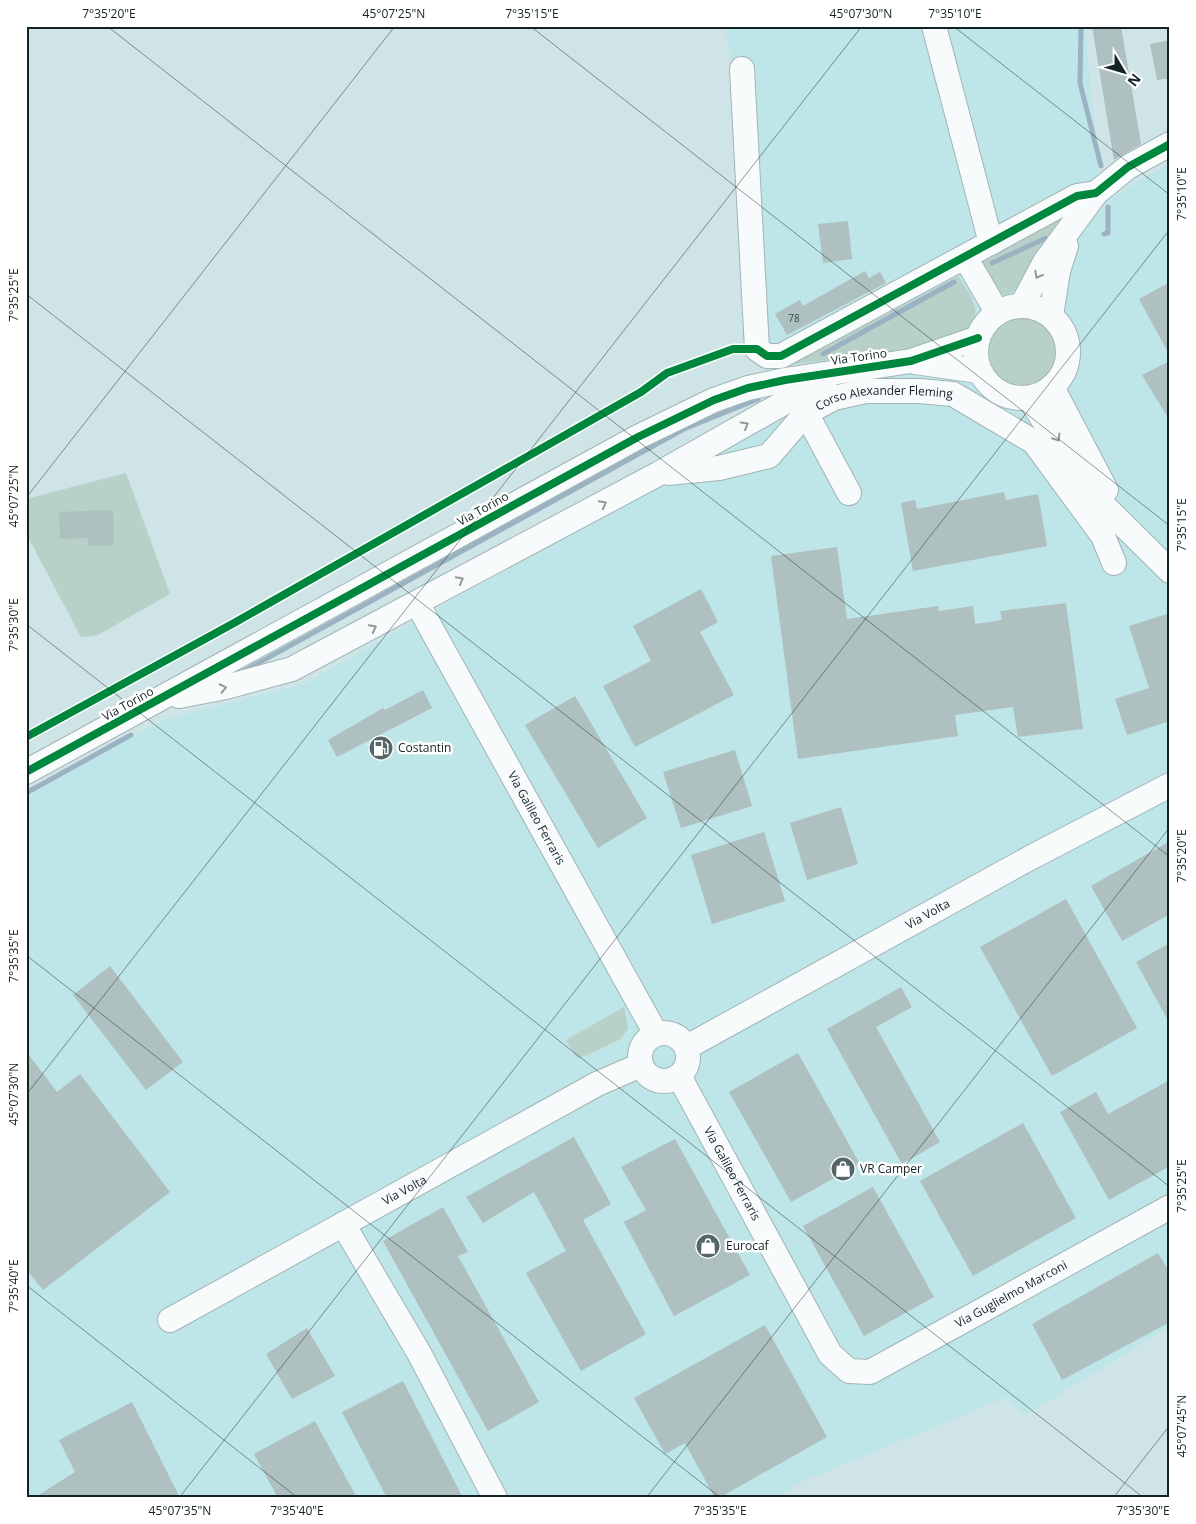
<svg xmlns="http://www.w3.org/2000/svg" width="1196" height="1524" viewBox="0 0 1196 1524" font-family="'Open Sans',sans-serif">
<rect width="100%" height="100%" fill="#cee4e6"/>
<!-- built -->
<polygon fill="#bee5e8" points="725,26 1085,26 1099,174 1106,201 1170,163 1170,1326 1024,1416 1007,1397 801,1482 777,1498 26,1498 26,797 163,720 304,684 777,416 748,297 732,67"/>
<!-- green -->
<g fill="#b7d0c8">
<path d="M 1066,212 C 1058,226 1018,310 999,292 C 992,285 986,271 981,262 Z"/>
<path d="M 958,276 C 970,296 987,313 964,333 L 907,351 L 793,364 Z"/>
<circle cx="1024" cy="355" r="37"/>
<polygon points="126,473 170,594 98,635 81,637 26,533 26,499"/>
<polygon points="624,1007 628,1028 621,1039 578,1059 566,1040"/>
</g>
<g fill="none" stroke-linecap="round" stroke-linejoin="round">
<!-- stream -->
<g stroke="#9bb2c2" stroke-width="5">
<polyline points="1081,26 1080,83 1101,166"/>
<polyline points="1104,234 1108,233 1108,207"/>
<polyline points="992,263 1046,238"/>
<polyline points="823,354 954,282"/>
<polyline points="244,671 684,429 758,399"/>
<polyline points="26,793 131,735"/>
</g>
</g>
<!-- building -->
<g fill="#aec0bf">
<polygon points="1092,26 1121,26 1141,144 1114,160"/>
<polygon points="1170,40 1170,78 1157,80 1150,44"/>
<polygon points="848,221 852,259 823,263 818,224"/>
<polygon points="865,271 869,278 880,272 886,283 787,335 775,314 800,300 803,306"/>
<polygon points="1170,282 1170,356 1139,299"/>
<polygon points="1170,361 1170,421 1142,375"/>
<polygon points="1004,492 1006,500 1038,494 1047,546 913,571 901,503 915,500 917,509"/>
<polygon points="113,510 114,545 89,546 88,538 60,539 59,512"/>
<polygon points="837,547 847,619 938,606 939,611 973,606 975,624 1002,620 1000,611 1066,603 1083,729 1018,737 1013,707 955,715 958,736 798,759 771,556"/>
<polygon points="701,589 718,622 700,632 734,695 635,747 603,686 651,661 633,626"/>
<polygon points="1170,613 1170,721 1127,735 1115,699 1149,688 1129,626"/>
<polygon points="423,690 432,708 337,757 328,740 383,708 385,710"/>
<polygon points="575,696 647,818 598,848 525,725"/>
<polygon points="735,750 752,806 681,828 663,772"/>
<polygon points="841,807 858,864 807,880 790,823"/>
<polygon points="764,832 785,901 712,924 691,855"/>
<polygon points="1170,841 1170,914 1122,941 1091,886"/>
<polygon points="1066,899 1137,1028 1052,1076 980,947"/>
<polygon points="1170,943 1170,1024 1136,962"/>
<polygon points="110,966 183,1062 146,1090 73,995"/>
<polygon points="901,987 912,1007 876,1027 940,1142 902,1164 827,1029"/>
<polygon points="26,1051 57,1092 80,1074 170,1192 43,1290 26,1269"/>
<polygon points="798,1053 860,1164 791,1202 729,1092"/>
<polygon points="1170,1080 1170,1166 1109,1200 1060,1112 1096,1092 1108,1114"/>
<polygon points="1023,1123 1076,1218 973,1276 920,1181"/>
<polygon points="574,1137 611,1204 583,1220 646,1334 581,1371 526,1273 566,1251 534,1192 483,1223 466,1197"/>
<polygon points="675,1139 750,1275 674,1316 624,1222 646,1210 621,1167"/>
<polygon points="873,1187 934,1297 864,1336 803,1226"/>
<polygon points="443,1207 468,1252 458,1256 539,1402 488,1431 383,1241"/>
<polygon points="1158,1253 1170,1273 1170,1322 1062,1380 1032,1324"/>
<polygon points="765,1325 827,1437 719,1498 715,1498 685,1443 665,1454 634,1398"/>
<polygon points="307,1328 335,1376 292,1399 266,1354"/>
<polygon points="403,1381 463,1498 387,1498 342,1412"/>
<polygon points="132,1402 180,1498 34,1498 75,1472 59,1440"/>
<polygon points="315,1421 357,1498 278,1498 254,1454"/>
</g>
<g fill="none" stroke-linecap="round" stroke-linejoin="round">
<defs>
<g id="minor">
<polyline points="934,26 991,243"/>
<polyline points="742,69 757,349 767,356 781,356 1077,196 1096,193"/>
<polyline points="965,257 997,312"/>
<polyline points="1022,305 1045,262 1096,193 1128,167 1170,144"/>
<circle cx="1022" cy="352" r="46"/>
<polyline points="1051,316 1058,271 1066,246"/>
<polyline points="915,362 979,371"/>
<polyline points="1052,387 1106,490"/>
<polyline points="1029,398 1091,493 1170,571"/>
<polyline points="806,413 849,493"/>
<path id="s1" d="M 668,473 L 719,468 L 769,456 L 806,413 L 834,398 L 866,391 L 919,391 L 953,394 L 1034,442 L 1103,536 L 1114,563"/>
<path id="s2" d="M 417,603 L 656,1034"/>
<polyline points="179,696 226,687 292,669 658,474 826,379"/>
<polyline points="26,772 638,437 714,400 748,388 785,380 911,361 978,338"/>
<circle cx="664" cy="1057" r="24"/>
<path id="s3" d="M 687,1047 L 1028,859 L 1170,785"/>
<path id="s4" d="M 679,1076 L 830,1354 L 849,1371 L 870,1372 L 1170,1207"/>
<polyline points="343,1224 419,1353 495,1498"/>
<path id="s5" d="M 170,1320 L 597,1084 L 641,1065"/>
</g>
</defs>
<!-- minor casing -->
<use href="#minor" stroke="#a2b4b5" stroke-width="26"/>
<!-- minor -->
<use href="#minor" stroke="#f8fbfb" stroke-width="24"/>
<defs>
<g id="cycleway">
<polyline points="26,737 234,623 641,392 667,373 733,349 757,349 767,356 781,356 1077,196 1096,193 1128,167 1170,144"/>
<polyline points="26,772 638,437 714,400 748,388 785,380 911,361 978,338"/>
</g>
</defs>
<!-- cycleway casing -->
<use href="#cycleway" stroke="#fff" stroke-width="11"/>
<!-- cycleway -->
<use href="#cycleway" stroke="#00873e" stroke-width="8"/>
</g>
<!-- one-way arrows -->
<defs><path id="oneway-chevron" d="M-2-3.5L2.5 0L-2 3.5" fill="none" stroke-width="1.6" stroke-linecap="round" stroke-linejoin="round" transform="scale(1.25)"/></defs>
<g stroke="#91999a">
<use href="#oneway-chevron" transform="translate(1038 275) rotate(118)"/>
<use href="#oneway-chevron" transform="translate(745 425) rotate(-30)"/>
<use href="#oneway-chevron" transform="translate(1057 438) rotate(58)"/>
<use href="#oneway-chevron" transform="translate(603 504) rotate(-28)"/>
<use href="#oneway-chevron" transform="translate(460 580) rotate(-28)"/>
<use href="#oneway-chevron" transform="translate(373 628) rotate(-27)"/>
<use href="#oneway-chevron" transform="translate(223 688) rotate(-12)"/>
</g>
<!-- ticks -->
<path fill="none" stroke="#132224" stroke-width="1" stroke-opacity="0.45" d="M 107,26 L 1170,857M 530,26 L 1170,526M 953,26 L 1170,195M 26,294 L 1170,1187M 26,498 L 395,26M 26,624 L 1144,1498M 26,955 L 721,1498M 26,1095 L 862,26M 26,1285 L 298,1498M 179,1498 L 1170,229M 646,1498 L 1170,827M 1113,1498 L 1170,1425"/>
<!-- icons -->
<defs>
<symbol id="fuel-disc" viewBox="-11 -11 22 22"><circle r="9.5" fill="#546668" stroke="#fff"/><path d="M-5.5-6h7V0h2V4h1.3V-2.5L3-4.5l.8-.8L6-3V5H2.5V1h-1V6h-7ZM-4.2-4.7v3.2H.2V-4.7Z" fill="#fff"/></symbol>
<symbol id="shop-disc" viewBox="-11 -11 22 22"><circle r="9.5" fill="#546668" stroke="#fff"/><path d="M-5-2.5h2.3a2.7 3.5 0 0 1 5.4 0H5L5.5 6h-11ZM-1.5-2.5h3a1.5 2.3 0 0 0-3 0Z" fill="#fff"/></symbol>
</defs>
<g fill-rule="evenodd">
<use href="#fuel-disc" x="367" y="734" width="28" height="28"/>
<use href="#shop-disc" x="829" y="1155" width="28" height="28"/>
<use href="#shop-disc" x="694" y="1232" width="28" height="28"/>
</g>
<g text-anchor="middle" stroke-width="5" stroke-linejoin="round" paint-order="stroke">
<!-- number labels -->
<g font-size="10" fill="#3a4a4b">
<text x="794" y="322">78</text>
</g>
<!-- street labels -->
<g font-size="12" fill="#132224" stroke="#fff">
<text transform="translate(859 357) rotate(-8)" y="4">Via Torino</text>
<text dy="4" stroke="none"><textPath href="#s1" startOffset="241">Corso Alexander Fleming</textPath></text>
<text transform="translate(483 509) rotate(-29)" y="4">Via Torino</text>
<text transform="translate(128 704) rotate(-29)" y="4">Via Torino</text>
<text dy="4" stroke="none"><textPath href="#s2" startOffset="246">Via Galileo Ferraris</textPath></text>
<text dy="4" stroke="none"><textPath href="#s3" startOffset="275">Via Volta</textPath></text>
<text dy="4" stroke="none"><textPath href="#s4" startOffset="111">Via Galileo Ferraris</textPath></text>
<text dy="4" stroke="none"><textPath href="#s5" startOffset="268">Via Volta</textPath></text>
<text dy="4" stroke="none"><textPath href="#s4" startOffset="524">Via Guglielmo Marconi</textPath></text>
</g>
<!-- poi labels -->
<g font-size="12" fill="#132224" stroke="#fff" text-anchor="start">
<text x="398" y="752">Costantin</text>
<text x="860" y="1173">VR Camper</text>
<text x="726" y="1250">Eurocaf</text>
</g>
</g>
<!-- border -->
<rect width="1196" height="1524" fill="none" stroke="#ffffff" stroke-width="55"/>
<!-- north arrow -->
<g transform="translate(1124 72) rotate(128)" stroke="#ffffff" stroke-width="4" paint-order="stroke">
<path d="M0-4L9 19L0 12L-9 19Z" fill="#132224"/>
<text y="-8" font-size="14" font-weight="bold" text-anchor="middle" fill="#132224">N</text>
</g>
<rect x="28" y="28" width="1140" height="1468" fill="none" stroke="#132224" stroke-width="2"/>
<g font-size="12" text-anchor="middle" fill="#132224">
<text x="109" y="18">7°35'20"E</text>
<text x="394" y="18">45°07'25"N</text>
<text x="532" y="18">7°35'15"E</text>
<text x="861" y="18">45°07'30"N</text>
<text x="955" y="18">7°35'10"E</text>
<text transform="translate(1182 194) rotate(-90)" y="4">7°35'10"E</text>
<text transform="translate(14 295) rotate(-90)" y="4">7°35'25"E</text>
<text transform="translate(14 496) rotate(-90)" y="4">45°07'25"N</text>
<text transform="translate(1182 525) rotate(-90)" y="4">7°35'15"E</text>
<text transform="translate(14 625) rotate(-90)" y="4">7°35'30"E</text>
<text transform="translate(1182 856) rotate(-90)" y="4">7°35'20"E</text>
<text transform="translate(14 956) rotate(-90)" y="4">7°35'35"E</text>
<text transform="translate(14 1094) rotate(-90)" y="4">45°07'30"N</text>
<text transform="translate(1182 1186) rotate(-90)" y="4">7°35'25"E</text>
<text transform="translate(14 1286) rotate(-90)" y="4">7°35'40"E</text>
<text transform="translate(1182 1426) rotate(-90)" y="4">45°07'45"N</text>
<text x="180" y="1515">45°07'35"N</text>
<text x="297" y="1515">7°35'40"E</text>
<text x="720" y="1515">7°35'35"E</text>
<text x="1143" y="1515">7°35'30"E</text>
</g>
</svg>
